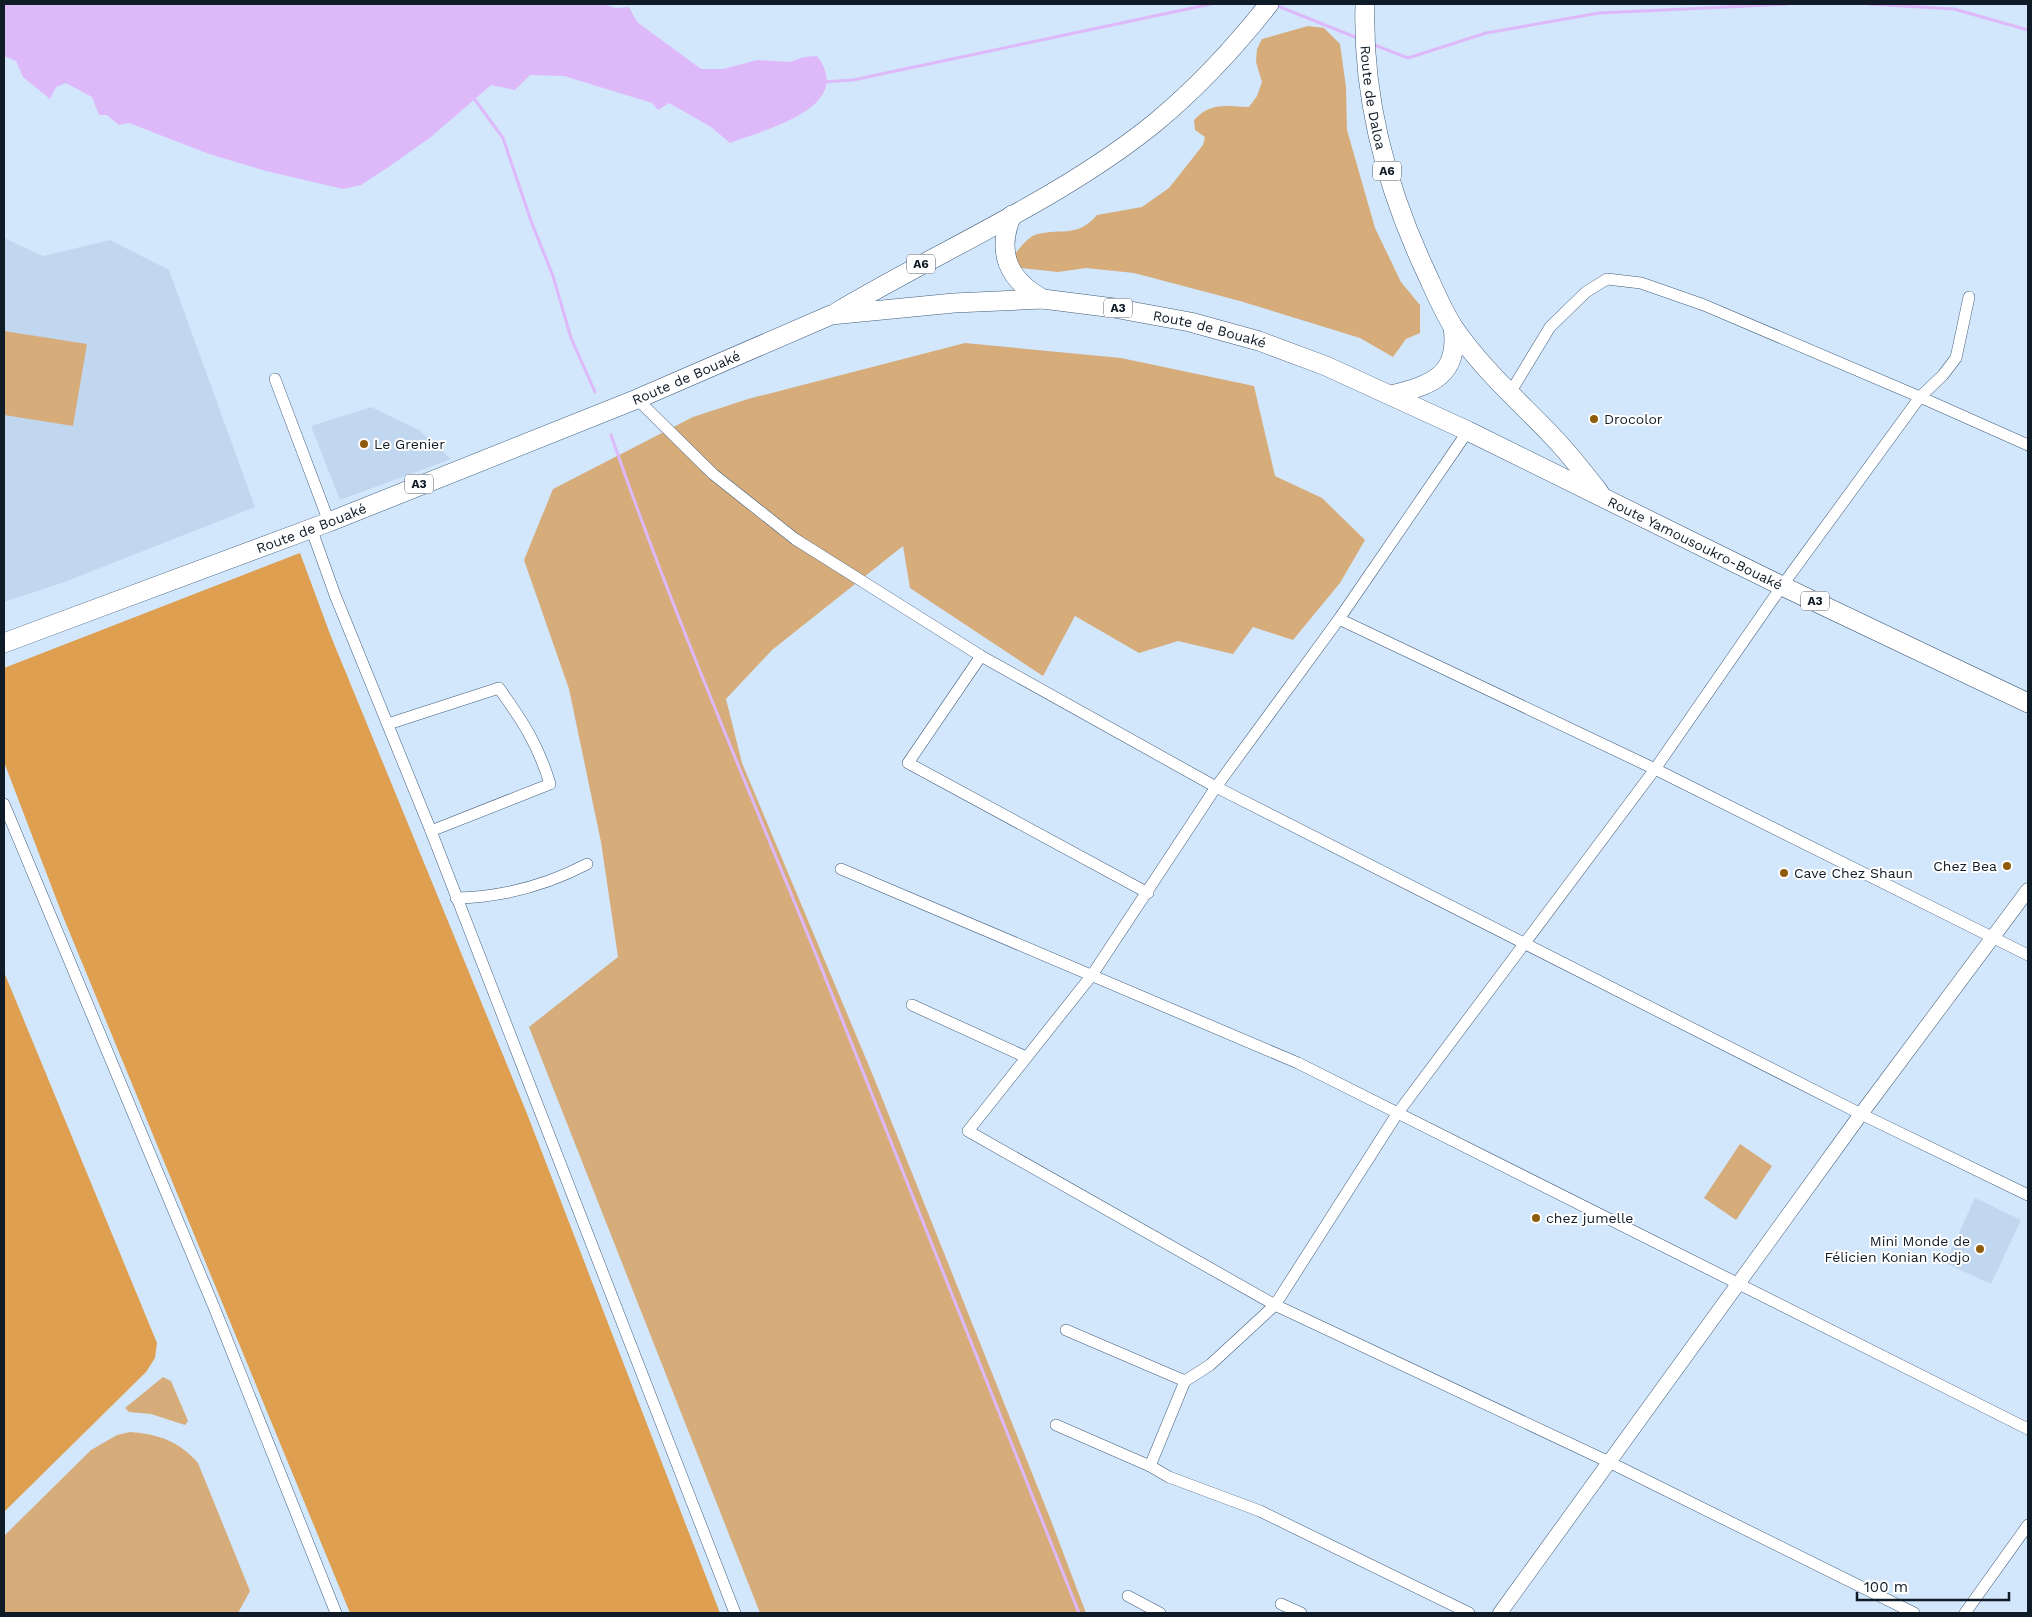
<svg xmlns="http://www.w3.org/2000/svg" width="2032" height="1617" viewBox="0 0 2032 1617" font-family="'Work Sans',sans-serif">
<rect width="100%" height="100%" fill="#d3e7fc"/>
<!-- built -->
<g fill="#c1d7f0">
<polygon points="4,238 43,256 110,240 169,270 255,507 62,583 4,602"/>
<polygon points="371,407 419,430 451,459 340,500 311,426"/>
<polygon points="1975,1198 2021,1220 1991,1284 1945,1263"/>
</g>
<!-- green -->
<g fill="#d6ac7b">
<path d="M 1308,26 L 1324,28 L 1340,44 L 1346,87 L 1347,130 L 1375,228 L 1401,282 L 1420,305 L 1420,333 L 1406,339 L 1393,357 L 1360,338 L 1240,301 L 1134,273 L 1086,268 L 1058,272 L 1021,268 L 1014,255 C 1021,247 1028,236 1038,234 C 1063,228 1077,238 1097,215 L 1142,207 L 1169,188 L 1203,145 L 1205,137 L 1195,130 L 1194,120 C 1210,102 1226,106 1249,107 L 1257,96 L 1262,82 L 1256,62 L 1257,49 L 1262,39 Z"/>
<polygon points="4,331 87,344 73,426 4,415"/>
<polygon points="965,343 1121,358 1254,386 1275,476 1322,498 1365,540 1340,583 1293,640 1253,627 1233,654 1178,641 1139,653 1075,616 1043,676 910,588 903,546 772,650 726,699 742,763 874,1078 1050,1518 1086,1613 760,1613 529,1027 618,957 601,842 569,689 524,560 553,489 693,417 748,399"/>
<polygon points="1740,1144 1772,1166 1736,1220 1704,1198"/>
<polygon points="163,1377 171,1381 188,1421 185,1425 151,1414 129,1412 125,1408"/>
<path d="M 130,1432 C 158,1434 179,1441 198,1463 L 250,1591 L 238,1613 L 4,1613 L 4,1536 L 91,1450 L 117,1435 Z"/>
</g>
<!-- forest -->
<g fill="#de9f50">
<polygon points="300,553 330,634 526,1111 720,1613 350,1613 62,914 4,762 4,668"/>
<polygon points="4,972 157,1343 155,1358 146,1372 4,1512"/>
</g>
<!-- water -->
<path fill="#deb9fa" d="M 4,4 L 603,4 L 615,8 L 629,7 L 637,22 L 701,69 L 723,69 L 757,60 L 790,62 L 804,57 L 817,56 C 857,108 763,130 730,143 L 711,127 L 669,103 L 658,110 L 652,103 L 564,76 L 530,75 L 515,90 L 491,85 L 431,137 L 390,166 L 361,185 L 343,189 L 266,171 L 209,154 L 129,123 L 119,125 L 107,115 L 99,115 L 92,97 L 66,83 L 56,87 L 50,99 L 23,77 L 16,61 L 4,56 Z"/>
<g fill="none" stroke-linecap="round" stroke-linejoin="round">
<!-- stream -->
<g stroke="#deb9fa" stroke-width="3">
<polyline points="1868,4 1954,9 2028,30"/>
<polyline points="1275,5 1360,39"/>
<polyline points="1372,44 1408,58 1486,33 1599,13 1788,4"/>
<polyline points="822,82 853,80 1211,4"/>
<polyline points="473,97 503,138 531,221 553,276 571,338 595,392"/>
<path d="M 611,435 C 673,614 748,787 819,962 C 907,1179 992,1396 1079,1613"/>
</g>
<defs>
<g id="minor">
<polyline points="275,379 329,522"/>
<polyline points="1510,393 1550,327 1586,292 1607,279 1641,283 1704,305 1920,397 2028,445"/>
<polyline points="637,399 713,474 795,539 981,656 1216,787 1861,1114 2028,1195"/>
<polyline points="311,528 335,595 431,831 735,1613"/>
<polyline points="1339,619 1468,431"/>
<polyline points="981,656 908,763 1148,893"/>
<path d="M 388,724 L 499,688 C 523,722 538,744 550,784 L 431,831"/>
<polyline points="4,804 216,1312 336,1613"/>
<polyline points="841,869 1298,1063 2028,1429"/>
<path d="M 456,898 C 503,897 545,886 587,864"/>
<polyline points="912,1005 1026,1057"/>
<polyline points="1066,1330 1185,1381"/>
<polyline points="1056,1425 1150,1466"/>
<polyline points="1128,1596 1160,1613"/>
<polyline points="1281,1604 1301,1613"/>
<polyline points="1469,1613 1260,1511 1169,1477 1150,1466 1185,1381 1210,1365 1275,1305 1397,1114 1655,769 1782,586 1920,397 1943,375 1956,358 1969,297"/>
<polyline points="1914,1613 1609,1462 1275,1305 968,1131 1092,975 1216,787 1339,619 1655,769 2028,955"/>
<polyline points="1965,1613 2028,1525"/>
</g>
<polyline id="tertiary" points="1500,1613 1861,1114 2028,890"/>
<g id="trunk">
<path id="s1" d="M 1365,4 C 1362,97 1386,186 1425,270 C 1434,289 1442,310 1454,328 C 1482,369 1521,403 1555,439 C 1571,456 1585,474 1599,492"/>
<path d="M 1012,215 C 996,252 1008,280 1043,299"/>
<path d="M 837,312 C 941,250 1063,198 1156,122 C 1198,87 1236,46 1269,4"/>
<path d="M 1391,395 C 1431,385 1460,376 1453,327"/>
<path id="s2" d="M 4,643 L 329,522 L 637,399 L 831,315 L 954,303 L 1043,299 L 1114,308 L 1190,322 L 1259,341 L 1326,366 L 1468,431 L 1782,586 L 2028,703"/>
</g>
</defs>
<!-- minor casing -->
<use href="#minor" stroke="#405d7b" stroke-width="12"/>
<!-- tertiary casing -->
<use href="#tertiary" stroke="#405d7b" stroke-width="15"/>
<!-- trunk casing -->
<use href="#trunk" stroke="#405d7b" stroke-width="20"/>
<!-- minor -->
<use href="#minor" stroke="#fff" stroke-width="11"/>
<!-- tertiary -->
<use href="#tertiary" stroke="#fff" stroke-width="14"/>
<!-- trunk -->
<use href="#trunk" stroke="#fff" stroke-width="19"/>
</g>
<!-- markers -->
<g fill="#8f5b0c" stroke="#fff" stroke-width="2">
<circle cx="1594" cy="419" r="5"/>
<circle cx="364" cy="444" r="5"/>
<circle cx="2007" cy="866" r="5"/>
<circle cx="1784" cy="873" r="5"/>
<circle cx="1536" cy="1218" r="5"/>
<circle cx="1980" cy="1249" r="5"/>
</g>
<g text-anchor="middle" stroke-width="4" stroke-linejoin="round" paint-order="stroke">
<!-- shield labels -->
<g fill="#fff" stroke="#575f68" stroke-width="1">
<rect x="1373" y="161.5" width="28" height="19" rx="4"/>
<rect x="907" y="254.5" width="28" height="19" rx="4"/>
<rect x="1104" y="298.5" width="28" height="19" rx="4"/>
<rect x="405" y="474.5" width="28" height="19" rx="4"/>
<rect x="1801" y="591.5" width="28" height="19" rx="4"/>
</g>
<g font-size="12" font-weight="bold" fill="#0f1b27">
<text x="1387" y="175">A6</text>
<text x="921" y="268">A6</text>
<text x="1118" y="312">A3</text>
<text x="419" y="488">A3</text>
<text x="1815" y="605">A3</text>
</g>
<!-- street labels -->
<g font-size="14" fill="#0f1b27" stroke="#fff">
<text dy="5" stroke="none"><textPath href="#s1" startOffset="94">Route de Daloa</textPath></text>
<text dy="5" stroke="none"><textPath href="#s2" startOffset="1272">Route de Bouaké</textPath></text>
<text dy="5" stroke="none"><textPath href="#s2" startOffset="732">Route de Bouaké</textPath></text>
<text dy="5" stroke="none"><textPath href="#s2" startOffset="328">Route de Bouaké</textPath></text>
<text dy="5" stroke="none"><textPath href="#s2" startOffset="1804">Route Yamousoukro-Bouaké</textPath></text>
</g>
<!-- poi labels -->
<g font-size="14" fill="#0f1b27" stroke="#fff" text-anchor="start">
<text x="1604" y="424">Drocolor</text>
<text x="374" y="449">Le Grenier</text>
<text x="1997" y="871" text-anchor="end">Chez Bea</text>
<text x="1794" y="878">Cave Chez Shaun</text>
<text x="1546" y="1223">chez jumelle</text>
<text x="1970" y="1246" text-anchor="end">Mini Monde de<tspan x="1970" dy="16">Félicien Konian Kodjo</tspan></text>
</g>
</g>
<!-- border -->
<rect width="2032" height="1617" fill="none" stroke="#0f1b27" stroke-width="10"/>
<!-- scale -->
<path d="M1857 1592v8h152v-8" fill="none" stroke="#0f1b27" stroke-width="2.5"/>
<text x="1864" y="1592" font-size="15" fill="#0f1b27" stroke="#ffffff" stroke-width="4" paint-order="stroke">100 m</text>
</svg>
